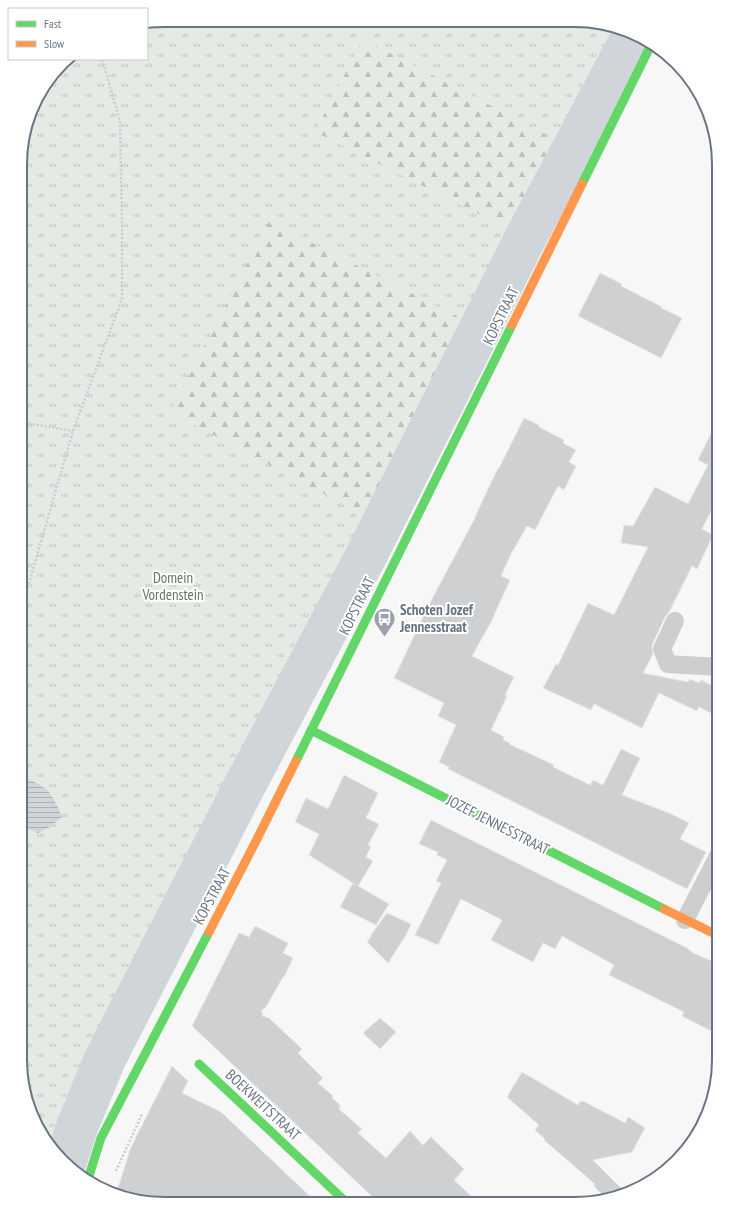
<svg xmlns="http://www.w3.org/2000/svg" width="739" height="1224" viewBox="0 0 739 1224" font-family="'PT Sans Narrow',sans-serif">
<defs>
<pattern id="forest-firs" width="22" height="20" patternUnits="userSpaceOnUse"><rect width="22" height="20" fill="#e6eae5"/><path d="M5 1l3.5 6h-7zM16 11l3.5 6h-7z" fill="#bec2bf"/></pattern>
<pattern id="park-tufts" width="24" height="20" patternUnits="userSpaceOnUse"><rect width="24" height="20" fill="#e6eae5"/><path d="M3 7l-1-3M5 7V3M7 7l1-3M15 17l-1-3M17 17v-4M19 17l1-3" fill="none" stroke="#bec2bf"/></pattern>
<pattern id="water-rules" width="6" height="5" patternUnits="userSpaceOnUse"><rect width="6" height="5" fill="#cfd5d9"/><path d="M0 2.5h6" fill="none" stroke="#acb1b6"/></pattern>
</defs>
<rect width="100%" height="100%" fill="#f7f7f7"/>
<!-- forest -->
<polygon fill="url(#forest-firs)" points="164,20 594,21 627,35 301,686 113,1059 74,1171 31,1115 20,1060 20,826 38,833 28,779 20,778 21,145 35,100 66,59 147,59 147,23"/>
<!-- park -->
<polygon fill="url(#park-tufts)" points="164,20 594,21 617,31 560,142 363,39 315,132 513,231 470,323 269,221 170,412 376,522 76,1118 63,1157 31,1115 20,1060 21,145 35,100 66,59 147,59 147,23"/>
<!-- water -->
<path fill="url(#water-rules)" d="M 20,778 C 29,779 40,784 46,789 C 53,795 59,810 62,817 L 50,827 L 38,833 L 20,826 Z"/>
<g fill="none" stroke-linecap="round" stroke-linejoin="round">
<!-- river -->
<polyline stroke="#cfd5d9" stroke-width="42" points="66,1161 77,1127 105,1059 243,789 366,556 526,237 632,37"/>
</g>
<!-- building -->
<g fill="#cfd0d2" stroke="#e6e6e6">
<polygon points="600,273 622,284 621,286 662,307 661,308 682,318 661,358 578,316"/>
<polygon points="719,417 719,495 702,529 713,535 697,569 692,566 669,612 665,617 652,645 652,649 653,654 643,673 688,682 690,679 699,683 701,680 719,689 719,717 699,707 697,711 659,693 642,728 594,704 591,710 543,688 556,664 558,665 588,603 614,615 648,547 621,543 624,525 633,526 655,487 688,504 708,465 698,460"/>
<polygon points="524,418 539,425 539,427 564,440 563,443 576,450 569,462 576,466 564,490 558,486 535,530 527,526 511,554 501,576 510,580 491,622 472,656 514,677 505,695 507,696 491,730 504,737 503,740 510,743 509,744 554,765 553,767 590,785 593,780 603,785 621,749 640,758 622,795 669,813 689,823 680,839 706,852 687,889 448,769 449,767 439,762 456,725 438,716 444,703 394,678 398,670 421,621 430,603 475,518 475,517 498,468 499,468"/>
<polygon points="344,775 378,793 366,818 379,824 368,845 371,846 366,857 373,861 358,886 389,904 376,925 340,907 353,883 356,885 309,855 319,834 295,822 306,798 328,809"/>
<polygon points="431,820 687,948 693,953 719,964 719,1035 682,1016 684,1012 609,975 614,965 562,936 555,949 543,943 533,962 491,940 502,920 461,899 438,945 415,935 441,883 436,881 447,860 437,855 438,852 419,844"/>
<polygon points="387,913 411,924 406,935 388,963 367,942 372,935 371,935"/>
<polygon points="255,926 288,943 283,953 293,958 284,977 283,977 266,1007 261,1011 263,1013 262,1016 269,1018 302,1049 298,1053 323,1078 318,1083 333,1096 332,1098 340,1105 339,1109 362,1129 358,1133 386,1158 410,1131 423,1145 431,1137 464,1169 454,1180 480,1204 379,1203 192,1026 239,933 249,937"/>
<polygon points="380,1018 396,1032 380,1049 363,1033"/>
<polygon points="172,1066 188,1081 182,1093 221,1112 317,1203 145,1203 117,1191 131,1147"/>
<polygon points="522,1072 578,1105 580,1101 582,1102 583,1101 625,1123 628,1117 645,1128 632,1152 593,1160 627,1194 605,1198 594,1186 595,1184 544,1140 545,1139 535,1130 539,1125 507,1097"/>
</g>
<g fill="none" stroke-linecap="round" stroke-linejoin="round">
<!-- path -->
<g stroke="#cbcccc" stroke-width="2.5" stroke-dasharray="2 2" stroke-linecap="butt">
<polyline points="21,422 73,431"/>
<polyline points="21,611 73,431 122,299 122,220 120,121 102,59"/>
<polyline points="116,1171 142,1114"/>
</g>
<!-- street -->
<g stroke="#cdced0" stroke-width="18">
<polyline points="675,621 662,649 668,664 719,667"/>
<polyline points="685,920 719,854"/>
</g>
<!-- fast -->
<g stroke="#63d668" stroke-width="9">
<polyline points="582,184 651,45"/>
<polyline points="311,730 664,909"/>
<polyline points="296,761 512,325"/>
<polyline points="199,1064 347,1203"/>
<polyline points="88,1179 101,1138 209,932"/>
</g>
<!-- slow -->
<g stroke="#ff974d" stroke-width="9">
<polyline points="512,325 582,184"/>
<polyline points="664,909 719,936"/>
<polyline points="209,932 256,841 296,761"/>
</g>
</g>
<!-- icons -->
<defs>
<symbol id="bus-pin" viewBox="-11 -11 22 30"><path d="M0 17L-7.5 6A9.5 9.5 0 1 1 7.5 6Z" fill="#9ba2ad" stroke="#fff"/><path d="M-5-6H5V4H4V6H2V4H-2V6H-4V4H-5ZM-3.5-4V0h7V-4ZM-3.5 1.2v1.5H-2V1.2ZM2 1.2v1.5H3.5V1.2Z" fill="#fff"/></symbol>
</defs>
<g fill-rule="evenodd">
<use href="#bus-pin" x="372" y="606" width="25" height="34"/>
</g>
<g text-anchor="middle" stroke-width="4" stroke-linejoin="round" paint-order="stroke">
<!-- street labels -->
<g font-size="15" fill="#697485" stroke="#fff">
<text transform="translate(501 316) rotate(-64)" y="5">KOPSTRAAT</text>
<text transform="translate(357 606) rotate(-64)" y="5">KOPSTRAAT</text>
<text transform="translate(498 825) rotate(27)" y="5">JOZEF JENNESSTRAAT</text>
<text transform="translate(212 896) rotate(-62)" y="5">KOPSTRAAT</text>
<text transform="translate(263 1105) rotate(43)" y="5">BOEKWEITSTRAAT</text>
</g>
<!-- park labels -->
<g font-size="15" fill="#647863" stroke="#fff">
<text x="173" y="583">Domein<tspan x="173" dy="17">Vordenstein</tspan></text>
</g>
<!-- poi labels -->
<g font-size="15" font-weight="bold" fill="#697485" stroke="#fff" text-anchor="start">
<text x="400" y="615">Schoten Jozef<tspan x="400" dy="17">Jennesstraat</tspan></text>
</g>
</g>
<!-- crop -->
<path d="M0 0H739V1224H0ZM164 27H575A137 137 0 0 1 712 164V1060A137 137 0 0 1 575 1197H164A137 137 0 0 1 27 1060V164A137 137 0 0 1 164 27Z" fill="#fff" fill-rule="evenodd"/>
<path fill="none" stroke="#697485" stroke-width="2" d="M164 27H575A137 137 0 0 1 712 164V1060A137 137 0 0 1 575 1197H164A137 137 0 0 1 27 1060V164A137 137 0 0 1 164 27Z"/>
<!-- legend -->
<rect x="8" y="8" width="140" height="52" fill="#ffffff" stroke="#c3c7ce"/>
<rect x="16" y="21" width="20" height="6" fill="#63d668" stroke="#c3c7ce"/>
<text x="44" y="28" font-size="12" fill="#697485">Fast</text>
<rect x="16" y="41" width="20" height="6" fill="#ff974d" stroke="#c3c7ce"/>
<text x="44" y="48" font-size="12" fill="#697485">Slow</text>
</svg>
